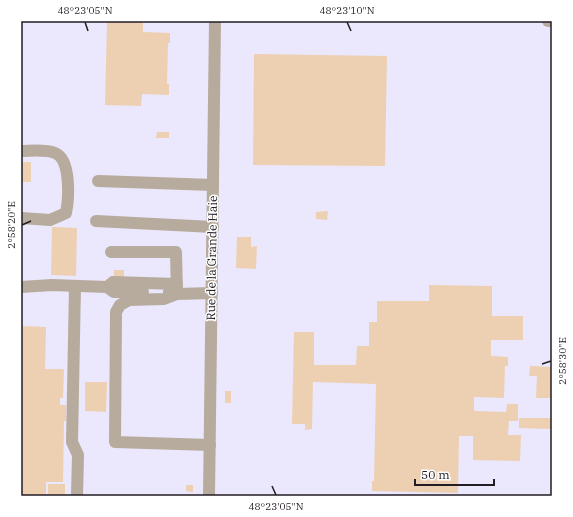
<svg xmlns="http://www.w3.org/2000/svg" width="573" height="517" viewBox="0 0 573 517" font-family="'IBM Plex Serif',serif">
<rect width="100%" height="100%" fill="#faf0fd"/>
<!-- industrial -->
<rect fill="#ebe7fd" x="21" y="21" width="531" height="475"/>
<!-- building -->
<g fill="#edd0b1">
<polygon points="107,21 143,21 143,32 170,33 170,43 168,43 167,84 169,84 169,95 142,94 141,106 105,105"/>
<polygon points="254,54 387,56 385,166 253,165"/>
<polygon points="157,132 169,132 169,138 156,138"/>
<rect x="21" y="162" width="10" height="20"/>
<polygon points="328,211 327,220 316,219 316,212"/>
<polygon points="52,227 77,228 76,276 51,275"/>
<polygon points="237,237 251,237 251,247 257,246 256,269 236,268"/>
<rect x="114" y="270" width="10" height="8"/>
<polygon points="429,285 492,286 492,316 523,316 523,340 491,340 491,356 508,357 508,366 505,366 504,398 474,397 474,411 506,412 507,404 518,404 518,421 509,421 508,435 521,435 520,461 473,460 473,436 459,436 458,493 372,491 372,481 374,481 376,384 313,382 312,429 305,430 305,424 292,424 294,332 314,332 314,365 356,365 357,346 369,346 369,322 377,322 377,301 429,301"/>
<polygon points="21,326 46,327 45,369 64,369 63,398 60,398 60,405 66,405 66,421 64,421 63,482 46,482 46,496 21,496"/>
<polygon points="530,366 552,367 552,398 536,398 537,376 529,376"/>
<polygon points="85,382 107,382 106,412 85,411"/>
<rect x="225" y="391" width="6" height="12"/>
<polygon points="519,418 552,418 552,429 519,428"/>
<rect x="48" y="484" width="17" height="12"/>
<polygon points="186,485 193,485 193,492 186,491"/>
</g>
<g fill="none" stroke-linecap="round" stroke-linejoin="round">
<!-- path -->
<polyline stroke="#a59da8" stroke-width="2" stroke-dasharray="2 2" stroke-linecap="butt" points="348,21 348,22"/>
<!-- minor -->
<g stroke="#b6ab9d" stroke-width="12">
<polyline points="548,21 552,21"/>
<path d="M 21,151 C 31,151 45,149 55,153 C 71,159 69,198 66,213 L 50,220 L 21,218"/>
<polyline points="98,181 213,185"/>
<polyline points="96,221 213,227"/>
<polyline points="111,252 176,252 177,294 169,292"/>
<polyline points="75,286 72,442 78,455 77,496"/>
<polyline points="21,287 52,285 107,287 114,292 143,292"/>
<polyline points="107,287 113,282 177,284"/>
<polyline points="210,445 115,442 116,312 120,305 129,300 164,299 177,294 212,293"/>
<polyline points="209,496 215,21"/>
</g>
</g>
<!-- ticks -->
<path fill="none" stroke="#221c24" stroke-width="1.5" d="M 85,22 L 88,31M 347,22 L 351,31M 22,225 L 31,221M 542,364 L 551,361M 272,486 L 276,495"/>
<g text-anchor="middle" stroke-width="3" stroke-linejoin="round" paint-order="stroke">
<!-- street labels -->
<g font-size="12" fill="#221c24" stroke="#fff">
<text transform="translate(212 258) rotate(-89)" y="4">Rue de la Grande Haie</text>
</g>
</g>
<!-- border -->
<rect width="573" height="517" fill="none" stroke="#ffffff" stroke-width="44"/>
<!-- scale -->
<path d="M415 479v6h79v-6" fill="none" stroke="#221c24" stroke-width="2"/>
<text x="421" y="479" font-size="12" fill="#221c24" stroke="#ffffff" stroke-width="3" paint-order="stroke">50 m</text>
<rect x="22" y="22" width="529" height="473" fill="none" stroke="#221c24" stroke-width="1.5"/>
<g font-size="10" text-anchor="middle" fill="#221c24">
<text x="85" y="14">48°23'05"N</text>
<text x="347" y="14">48°23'10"N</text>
<text transform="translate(11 225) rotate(-90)" y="4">2°58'20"E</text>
<text transform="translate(562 361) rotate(-90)" y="4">2°58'30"E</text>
<text x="276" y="510">48°23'05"N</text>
</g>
</svg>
